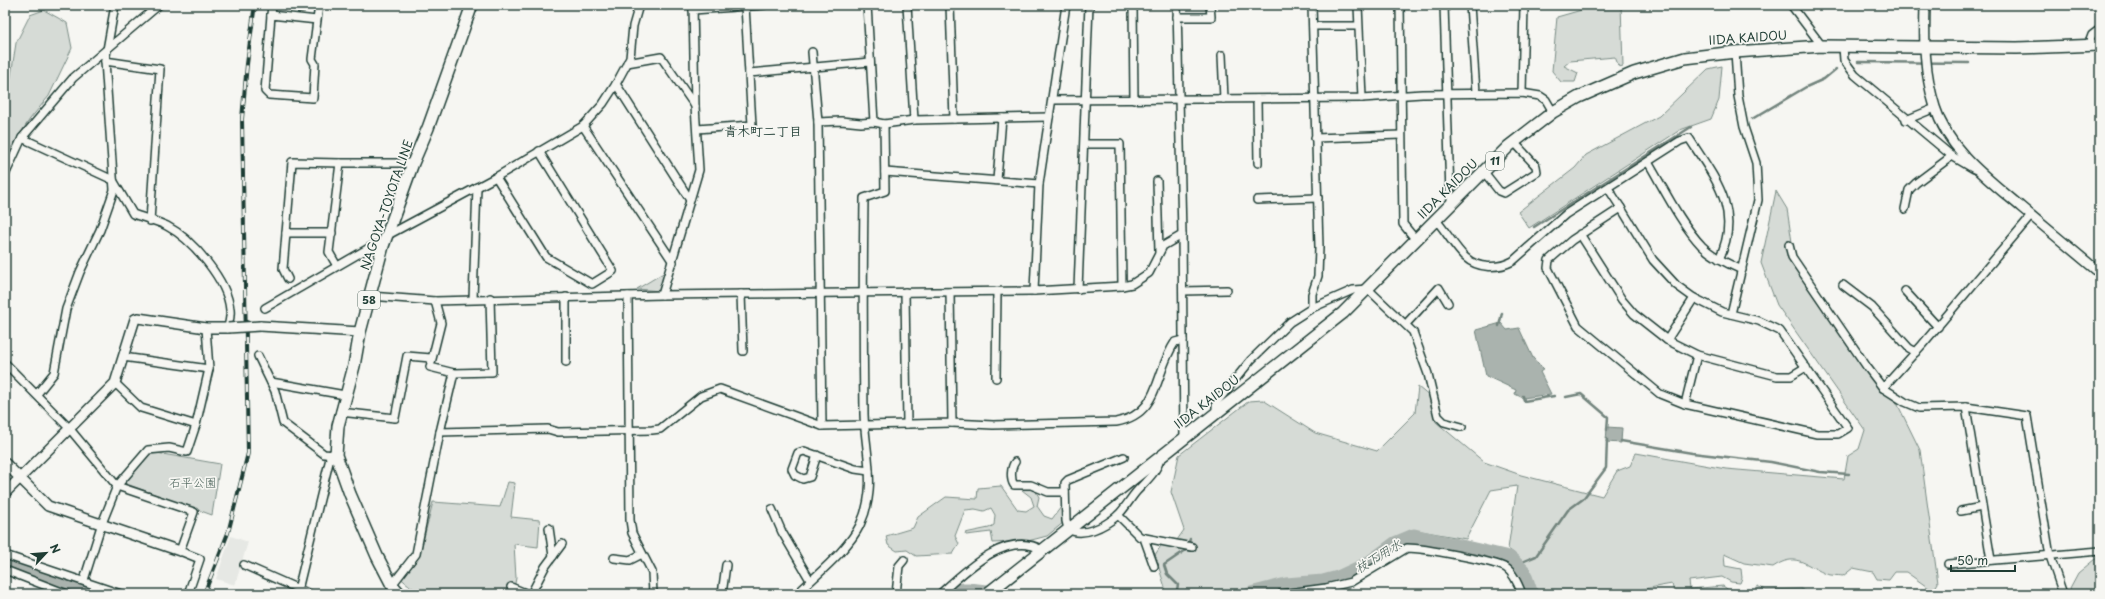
<svg xmlns="http://www.w3.org/2000/svg" width="2105" height="599" viewBox="0 0 2105 599" font-family="'Playpen Sans','Klee One',sans-serif">
<rect width="100%" height="100%" fill="#f6f6f2"/>
<filter id="ink" filterUnits="userSpaceOnUse"><feTurbulence type="fractalNoise" baseFrequency=".025" numOctaves="2"/><feDisplacementMap in="SourceGraphic" scale="8" xChannelSelector="R" yChannelSelector="G"/><feConvolveMatrix kernelMatrix="1 2 1 2 8 2 1 2 1" color-interpolation-filters="sRGB"/></filter>
<g filter="url(#ink)">
<!-- built -->
<polygon fill="#e6e8e4" points="231,536 248,542 235,585 216,579"/>
<!-- green -->
<g fill="#d6dbd6" stroke="#7a8c85">
<polygon points="1599,5 1621,5 1623,66 1619,67 1615,57 1570,61 1564,66 1578,73 1575,82 1561,82 1552,71 1557,17"/>
<polygon points="44,10 67,23 72,48 49,96 30,119 5,157 5,83 10,82 16,43 30,15"/>
<polygon points="1722,66 1719,100 1711,119 1680,130 1529,228 1518,212 1575,168 1586,155 1659,116 1708,69"/>
<path d="M 1776,191 L 1787,209 L 1795,262 L 1859,360 L 1897,403 L 1920,450 L 1938,583 L 1933,591 L 1906,572 L 1895,572 L 1889,580 L 1877,579 L 1873,572 L 1853,568 L 1843,576 C 1837,575 1830,576 1824,573 C 1804,564 1796,552 1773,567 L 1744,563 L 1724,554 L 1725,566 L 1741,569 L 1742,578 L 1740,583 L 1731,582 L 1722,577 L 1689,581 L 1690,589 L 1723,586 L 1734,594 L 1662,594 L 1674,592 L 1672,584 L 1616,594 L 1534,594 C 1529,572 1528,562 1508,549 L 1517,486 L 1491,490 L 1466,539 L 1421,531 L 1408,532 L 1351,567 L 1321,577 L 1282,580 L 1256,588 L 1245,594 L 1167,594 L 1155,555 L 1162,544 L 1177,540 L 1184,530 L 1171,492 L 1179,455 L 1249,401 L 1263,400 L 1315,433 L 1377,451 L 1415,413 L 1418,387 L 1430,397 L 1436,422 L 1484,462 L 1521,475 L 1602,496 L 1617,471 L 1630,466 L 1636,453 L 1726,469 L 1844,479 L 1848,456 L 1859,449 L 1865,430 L 1777,305 L 1761,263 Z"/>
<polygon points="665,272 660,291 637,289"/>
<polygon points="151,452 220,464 212,515 124,483"/>
<polygon points="508,482 515,483 511,517 540,520 538,547 514,544 516,578 513,594 420,594 394,573 420,553 433,502 500,507"/>
<polygon points="1001,486 1018,510 1026,511 1034,506 1031,497 1022,490 1024,486 1034,488 1039,497 1037,506 1044,516 1052,519 1064,503 1064,522 1047,536 1028,541 993,543 991,532 966,535 965,533 989,528 994,525 995,515 991,508 984,511 975,509 965,510 955,536 959,544 953,554 916,556 907,550 897,551 888,545 886,536 913,528 918,517 946,497 977,499 978,488"/>
<polygon points="2095,559 2100,559 2100,594 2072,594 2070,588 2078,573"/>
<polygon points="1757,586 1766,590 1801,589 1806,592 1830,594 1747,594 1755,592"/>
</g>
<!-- water -->
<g fill="#aab3ae" stroke="#72847d">
<polygon points="1501,323 1507,330 1519,328 1533,358 1544,369 1540,372 1551,394 1523,398 1515,394 1516,390 1486,376 1476,330"/>
<polygon points="1607,427 1622,428 1621,443 1606,442"/>
</g>
<g fill="none" stroke-linecap="round" stroke-linejoin="round">
<!-- stream -->
<g stroke="#72847d" stroke-width="2.5">
<polyline points="1858,62 1969,63"/>
<polyline points="1752,119 1806,87 1824,79 1836,69"/>
<polyline points="1534,227 1691,127"/>
<polyline points="1499,326 1502,313"/>
<polyline points="1523,396 1524,401 1554,396"/>
<polyline points="1566,397 1581,394 1608,417 1607,430"/>
<polyline points="1621,441 1692,453 1771,462 1820,472 1849,474"/>
<polyline points="1517,564 1536,556 1568,510 1583,499 1606,468 1607,439"/>
<polyline points="1176,594 1178,585 1167,574 1164,565 1186,550 1190,539"/>
</g>
<!-- river -->
<g stroke="#aab3ae" stroke-width="15">
<polyline points="5,566 87,594"/>
<polyline points="958,594 963,590 968,590 1005,594"/>
<polyline points="1251,594 1286,585 1323,582 1338,578 1368,564 1395,544 1414,536 1509,558 1523,571 1531,594"/>
</g>
<defs>
<g id="minor">
<polyline points="867,5 874,122"/>
<polyline points="907,5 914,120"/>
<polyline points="950,5 954,119"/>
<polyline points="1133,5 1134,100"/>
<polyline points="1177,5 1182,235 1184,438"/>
<polyline points="1358,5 1362,98"/>
<polyline points="1400,5 1403,224 1416,240"/>
<polyline points="1444,5 1450,194 1452,204"/>
<polyline points="1470,5 1476,92"/>
<polyline points="1791,5 1822,46"/>
<polyline points="693,10 764,5"/>
<polyline points="271,15 272,5"/>
<polyline points="1177,17 1211,17 1210,5"/>
<polyline points="317,20 271,15 265,91 269,95 313,98 315,64 312,59 319,5"/>
<polyline points="1313,26 1358,26"/>
<polyline points="2088,46 2092,35 2100,29"/>
<polyline points="1843,47 1844,60 1855,75 1952,156 1974,169"/>
<polyline points="812,52 818,122 822,426"/>
<polyline points="1222,55 1224,99"/>
<polyline points="105,61 160,69 150,221"/>
<polyline points="627,63 661,57 695,106"/>
<polyline points="749,73 870,62"/>
<polyline points="616,84 690,200"/>
<polyline points="1522,93 1524,5"/>
<polyline points="1257,99 1258,163"/>
<polyline points="1053,100 1362,98 1422,94 1522,93 1540,96 1546,100 1553,112"/>
<polyline points="1906,120 1935,108"/>
<polyline points="818,122 841,121 861,123 874,122 884,124 914,120 1049,117"/>
<polyline points="583,126 673,262"/>
<polyline points="697,129 752,125 745,6"/>
<path d="M 22,138 L 113,180 L 133,214 C 144,218 157,221 167,226 C 192,239 228,281 230,310 C 231,315 229,322 228,328"/>
<polyline points="1315,138 1401,135"/>
<polyline points="1085,144 1120,144 1122,286"/>
<path d="M 1648,162 C 1664,189 1681,224 1702,246 C 1713,257 1728,264 1742,270"/>
<polyline points="885,172 1039,184"/>
<polyline points="1484,172 1499,191 1504,193 1537,172 1536,166 1514,142"/>
<polyline points="5,175 22,138 73,78 159,5"/>
<polyline points="496,177 546,257 592,284 613,271 539,151"/>
<polyline points="997,180 1002,118"/>
<polyline points="1157,181 1159,252"/>
<polyline points="1608,188 1621,208"/>
<polyline points="1257,200 1318,198"/>
<polygon points="1621,208 1653,260 1676,285 1694,298 1722,312 1759,321 1780,331 1848,428 1838,434 1817,434 1685,404 1660,394 1578,326 1548,268 1549,260 1572,240"/>
<polyline points="1905,209 1909,190 1916,183 1952,156"/>
<path d="M 1436,220 C 1445,230 1456,249 1465,257 C 1478,269 1498,269 1513,261 L 1566,214 L 1680,141 L 1689,138 C 1714,177 1743,211 1719,259"/>
<polyline points="286,233 332,233"/>
<polyline points="1580,234 1622,300 1634,314 1667,340 1697,355 1777,376 1791,376 1806,367"/>
<polyline points="388,235 496,177 583,126 603,104 616,84 630,58 633,26 639,5"/>
<polyline points="1789,245 1792,257 1867,367 1883,388 1905,402 1919,408 1966,407 2027,416 2050,556 2063,594"/>
<polyline points="337,266 329,252 340,163 413,163"/>
<polyline points="288,279 283,269 292,162 340,163"/>
<polyline points="1843,285 1872,307 1909,348 1916,352"/>
<polyline points="1078,289 1089,5"/>
<polyline points="1034,291 1039,184 1066,5"/>
<polyline points="1183,291 1227,290"/>
<polyline points="1905,291 1938,327"/>
<polyline points="905,292 907,424"/>
<polyline points="741,294 743,351"/>
<polyline points="662,295 699,170 695,106 693,5"/>
<polyline points="370,296 435,301 662,295 1034,291 1122,286 1132,284 1149,273 1163,246 1182,235"/>
<polyline points="628,296 630,520 632,533 652,572 653,594"/>
<polyline points="566,297 566,362"/>
<polyline points="473,299 477,187"/>
<polyline points="435,301 441,323 430,367 454,373 492,372 490,298"/>
<polyline points="265,308 374,245 383,246"/>
<polyline points="1312,308 1312,294 1318,276 1319,247 1312,5"/>
<polyline points="1731,314 1758,200 1756,163 1744,127 1738,96 1735,52"/>
<polyline points="1406,324 1439,288 1448,303"/>
<polyline points="1667,340 1694,298"/>
<polyline points="258,356 275,391 283,423 324,454 334,455"/>
<polyline points="123,357 209,369"/>
<polyline points="5,363 69,428 117,486 194,512 180,551 200,559 188,594"/>
<polyline points="454,373 440,432 548,429 558,432 652,430 660,429 701,396 720,389 822,426 952,423 950,292"/>
<polyline points="996,378 997,291"/>
<polyline points="271,382 345,395"/>
<polyline points="115,383 141,408 196,425 209,369 206,328"/>
<polyline points="1883,388 1922,345 2031,216"/>
<polyline points="37,394 54,373 66,309 80,272 100,230 114,190 105,61 115,5"/>
<polyline points="1685,404 1697,355"/>
<polyline points="1966,407 1991,560"/>
<polyline points="340,412 395,418 407,356 431,358"/>
<polyline points="1216,412 1216,403 1251,360 1290,322 1312,308 1353,290 1368,289 1413,332 1428,374 1438,416 1444,422 1462,427"/>
<path d="M 952,423 L 993,425 L 1116,422 C 1161,414 1154,373 1175,342 L 1183,340"/>
<polyline points="817,455 810,477 803,479 795,475 792,469 798,453 804,451 855,469 869,471"/>
<path d="M 1124,457 L 1068,480 L 1065,483 L 1066,521 L 1068,529 C 1083,538 1105,526 1117,516 C 1124,510 1130,499 1136,492 C 1145,482 1157,472 1160,459"/>
<path d="M 1015,462 C 1011,467 1010,479 1014,485 L 1031,485 L 1048,492 L 1065,492"/>
<polyline points="772,509 782,532 810,580"/>
<polyline points="1961,511 1982,507"/>
<polyline points="1118,515 1140,537 1192,547"/>
<polyline points="549,528 553,556"/>
<polyline points="1144,538 1154,566"/>
<polyline points="5,555 121,594"/>
<polyline points="614,558 630,560 642,554"/>
<polyline points="1948,564 2100,551"/>
<polyline points="244,565 310,594"/>
<polyline points="5,570 67,594"/>
<polyline points="84,580 101,526 117,486 148,450 169,448 187,452 196,425"/>
<polyline points="392,585 416,554 440,432"/>
<polyline points="511,587 528,594"/>
<polyline points="297,594 331,454"/>
<polyline points="531,594 545,567 562,544"/>
<polyline points="722,594 726,565"/>
<path d="M 797,594 C 817,574 848,550 860,525 C 878,487 865,453 864,414 C 863,342 863,270 864,198 L 885,191 L 884,124"/>
<polyline points="896,594 899,566 904,560"/>
<path d="M 940,594 C 964,572 1007,529 1042,550"/>
<path d="M 1281,594 L 1326,588 L 1351,582 L 1407,548 C 1423,548 1494,561 1506,568 C 1514,573 1519,586 1522,594"/>
</g>
<g id="tertiary">
<path d="M 1925,5 C 1924,41 1924,72 1935,107 C 1948,150 1988,179 2021,207 C 2047,229 2074,251 2100,273"/>
<polyline points="260,326 360,332"/>
<polyline points="5,463 48,506 180,551"/>
<polyline points="5,493 115,383 135,319 138,318 206,328 228,328"/>
</g>
<g id="primary">
<polyline points="400,594 392,585 377,556 350,494 336,455 338,426 354,366 360,332 383,246 413,163 428,128 472,5"/>
<polyline points="987,594 1343,313 1509,146 1553,112 1579,97 1634,73 1685,58 1735,52 1822,46 2017,48 2100,45"/>
</g>
</defs>
<!-- minor casing -->
<use href="#minor" stroke="#1f3d34" stroke-width="10"/>
<!-- tertiary casing -->
<use href="#tertiary" stroke="#1f3d34" stroke-width="12"/>
<!-- primary casing -->
<use href="#primary" stroke="#1f3d34" stroke-width="14"/>
<!-- minor -->
<use href="#minor" stroke="#f6f6f2" stroke-width="7"/>
<!-- tertiary -->
<use href="#tertiary" stroke="#f6f6f2" stroke-width="9"/>
<!-- primary -->
<use href="#primary" stroke="#f6f6f2" stroke-width="11"/>
<defs>
<polyline id="rail" points="204,594 228,533 248,453 242,119 247,64 254,11 258,5"/>
</defs>
<!-- rail casing -->
<use href="#rail" stroke="#1f3d34" stroke-width="4"/>
<!-- rail -->
<use href="#rail" stroke="#f6f6f2" stroke-width="2.5" stroke-dasharray="8" stroke-linecap="butt"/>
<defs>
<polyline id="tertiary-bridge" points="228,328 260,326"/>
</defs>
<!-- tertiary-bridge casing -->
<use href="#tertiary-bridge" stroke="#1f3d34" stroke-width="12" stroke-linecap="butt"/>
<!-- tertiary-bridge -->
<use href="#tertiary-bridge" stroke="#f6f6f2" stroke-width="9"/>
</g>
</g>
<g text-anchor="middle" stroke-width="3.5" stroke-linejoin="round" paint-order="stroke">
<!-- shield labels -->
<g fill="#f6f6f2" stroke="#60746d" stroke-width="1">
<rect x="1486" y="152" width="18" height="18" rx="3"/>
<rect x="358" y="291" width="22" height="18" rx="3"/>
</g>
<g font-size="11" font-weight="bold" fill="#1f3d34">
<text x="1495" y="165">11</text>
<text x="369" y="304">58</text>
</g>
<!-- street labels -->
<g font-size="12" fill="#1f3d34" stroke="#f6f6f2">
<text transform="translate(1748 38) rotate(-4)" y="4">IIDA KAIDOU</text>
<text transform="translate(1448 189) rotate(-45)" y="4">IIDA KAIDOU</text>
<text transform="translate(387 205) rotate(-71)" y="4">NAGOYA-TOYOTA LINE</text>
<text transform="translate(1207 402) rotate(-38)" y="4">IIDA KAIDOU</text>
</g>
<!-- park labels -->
<g font-size="12" fill="#445d54" stroke="#f6f6f2">
<text x="193" y="487">石平公園</text>
</g>
<!-- neighbourhood labels -->
<g font-size="13" font-weight="bold" fill="#1f3d34" stroke="#f6f6f2">
<text x="763" y="136">青木町二丁目</text>
</g>
<!-- water labels -->
<g font-size="13" font-style="italic" fill="#425a52" stroke="#f6f6f2">
<text transform="translate(1378 556) rotate(-31)" y="5">枝下用水</text>
</g>
</g>
<!-- margin -->
<rect width="2105" height="599" fill="none" stroke="#f6f6f2" stroke-width="20"/>
<rect x="10" y="10" width="2085" height="579" fill="none" stroke="#1f3d34" stroke-width="1.5" filter="url(#ink)"/>
<!-- north arrow -->
<g transform="translate(46 553) rotate(64)" stroke="#f6f6f2" stroke-width="3" paint-order="stroke">
<path d="M0-3L7 15L0 10L-7 15Z" fill="#1f3d34"/>
<text y="-6" font-size="11" font-weight="bold" text-anchor="middle" fill="#1f3d34">N</text>
</g>
<!-- scale -->
<path d="M1951 565v6h64v-6" fill="none" stroke="#1f3d34" stroke-width="2"/>
<text x="1957" y="565" font-size="12" fill="#1f3d34" stroke="#f6f6f2" stroke-width="3" paint-order="stroke">50 m</text>
</svg>
